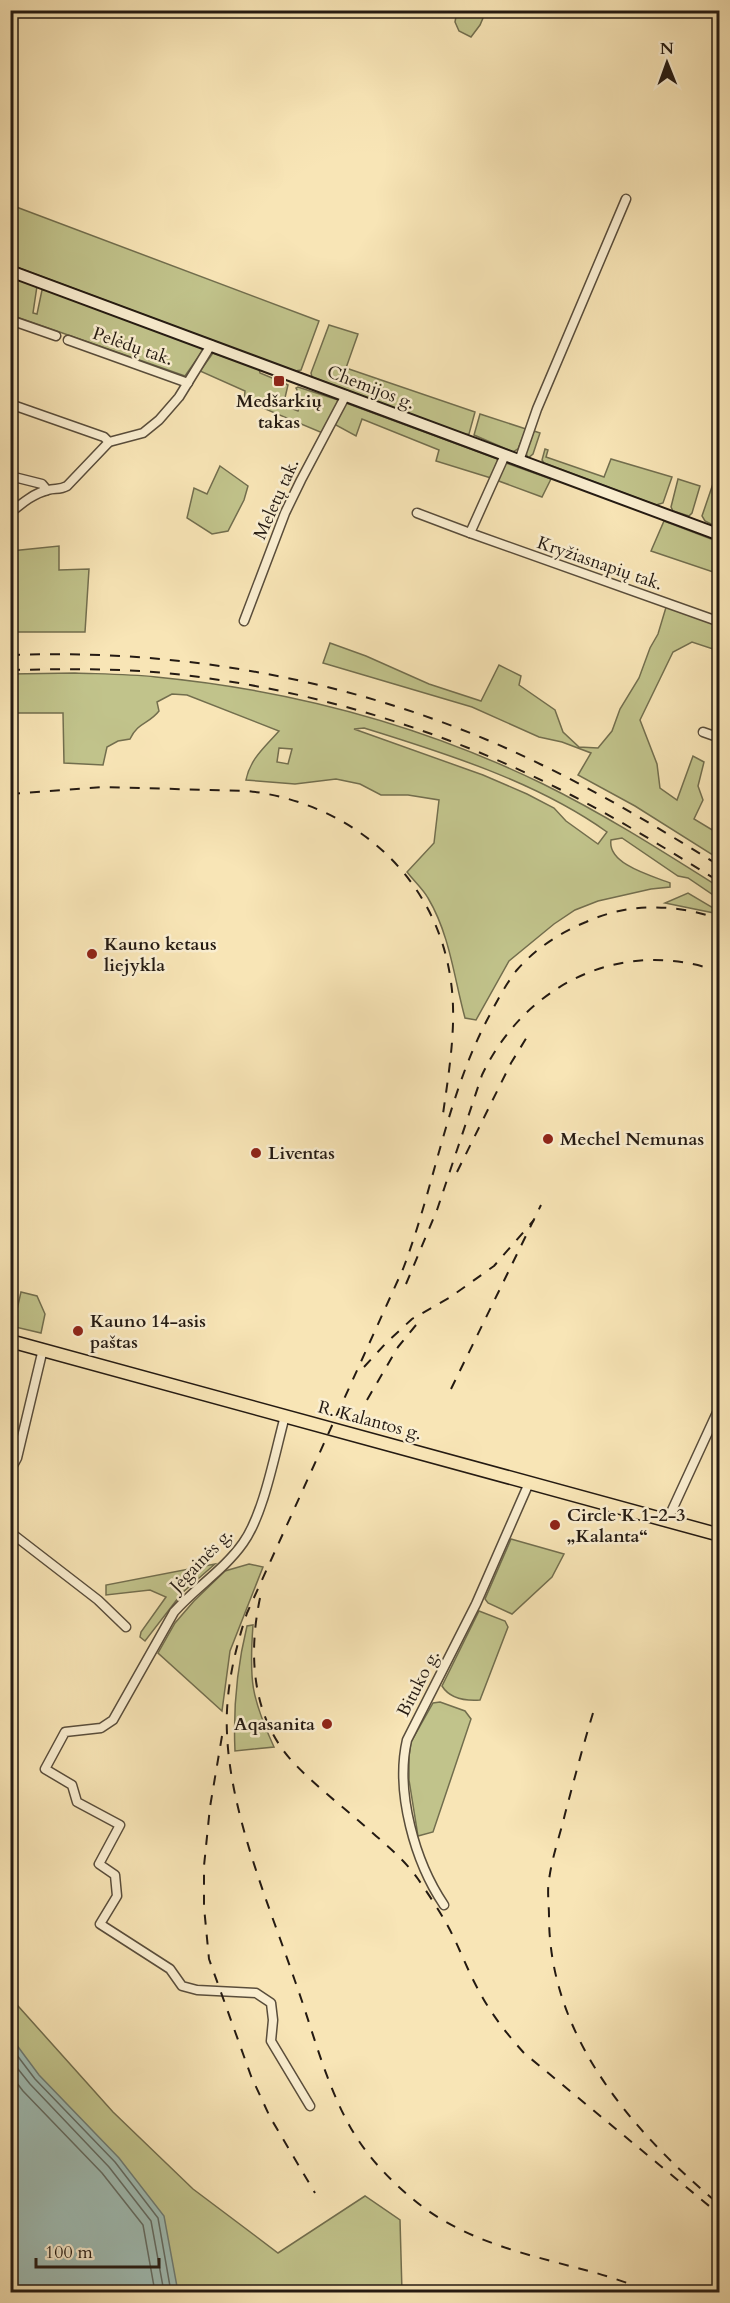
<svg xmlns="http://www.w3.org/2000/svg" width="730" height="2303" viewBox="0 0 730 2303" font-family="Cardo,serif">
<rect width="100%" height="100%" fill="#f8e5b6"/>
<filter id="stains"><feTurbulence type="fractalNoise" baseFrequency=".00333" numOctaves="4"/><feColorMatrix values="0 0 0 0 .2 0 0 0 0 .09 0 0 0 0 .02 0 0 0 .5 -.17"/></filter>
<radialGradient id="worn" r=".72"><stop offset=".6" stop-color="#630" stop-opacity="0"/><stop offset="1" stop-color="#630" stop-opacity=".3"/></radialGradient>
<!-- green -->
<g fill="#c1c38b" stroke="#726e4e" stroke-width="1.5" fill-rule="evenodd">
<polygon points="457,11 486,11 480,25 471,37 459,31 455,22"/>
<polygon points="11,205 319,321 301,370 295,371 11,265"/>
<polygon points="10,276 37,286 33,313 37,314 42,290 46,290 204,349 185,376 11,315"/>
<polygon points="329,325 358,334 346,368 475,412 469,434 465,435 312,377 311,373"/>
<polygon points="213,353 259,369 260,373 277,380 276,383 282,386 284,383 288,385 284,402 285,406 298,411 302,400 296,388 298,387 338,400 325,434 244,400 245,391 200,371"/>
<polygon points="346,403 498,459 491,478 436,461 439,450 362,419 356,436 334,424"/>
<polygon points="480,414 526,429 518,449 513,452 474,435"/>
<polygon points="534,431 540,433 533,454 528,458 526,453"/>
<polygon points="545,449 548,450 546,457 604,477 611,459 672,477 663,503 656,505 544,463 542,460"/>
<polygon points="506,463 551,479 542,497 496,480"/>
<polygon points="220,466 248,486 244,500 228,531 212,534 187,518 194,488 207,494"/>
<polygon points="718,469 720,469 719,528 705,521 702,516"/>
<polygon points="678,479 700,486 692,513 689,516 673,511 671,507"/>
<polygon points="664,521 719,542 719,574 651,551"/>
<polygon points="59,546 59,570 89,569 85,632 11,632 11,551"/>
<polygon points="667,604 719,622 719,651 692,642 673,652 640,720 657,764 660,788 677,800 693,756 704,762 698,786 703,800 694,819 719,834 719,859 635,806 578,775 591,753 562,742 539,737 472,707 323,663 330,643 366,656 429,684 481,701 499,665 521,676 519,685 555,710 563,732 579,747 598,748 612,731 620,709 639,678 650,648 658,634"/>
<path d="M 75,673 C 102,674 129,674 156,677 C 290,690 422,725 543,784 C 604,814 662,851 719,887 L 719,914 L 665,903 L 688,893 L 713,908 L 718,905 L 716,897 L 688,878 L 678,876 L 622,838 L 611,840 C 607,864 652,876 670,883 L 670,887 L 651,889 L 598,901 L 575,910 L 554,924 L 509,961 L 476,1020 L 465,1018 C 454,978 450,935 428,898 C 423,889 414,881 407,872 L 434,843 L 439,800 L 408,795 L 381,795 L 360,784 L 336,779 L 295,784 L 246,780 C 250,759 265,747 279,731 L 187,695 L 172,694 L 157,702 L 159,711 C 149,724 138,722 130,739 L 118,741 L 107,747 L 103,765 L 64,763 L 63,713 L 11,713 L 11,674 ZM 364,728 C 445,753 537,782 607,832 L 598,844 L 566,821 L 554,808 L 527,794 L 483,775 L 354,729 ZM 279,748 L 292,749 L 288,764 L 277,762 Z"/>
<polygon points="21,1292 37,1296 45,1314 41,1333 11,1326 11,1317 15,1318"/>
<polygon points="511,1539 564,1554 552,1577 512,1614 488,1603 485,1599"/>
<polygon points="215,1564 182,1593 145,1641 140,1637 141,1632 166,1597 150,1590 106,1595 106,1585"/>
<polygon points="249,1564 263,1567 230,1651 222,1711 158,1653 175,1623 194,1601 225,1571"/>
<path d="M 479,1611 L 505,1621 L 508,1627 L 480,1700 C 465,1701 450,1699 442,1686 Z"/>
<path d="M 253,1625 C 249,1680 251,1697 274,1747 L 235,1751 C 233,1708 237,1667 247,1626 Z"/>
<polygon points="440,1702 465,1711 471,1719 433,1832 418,1836 409,1780 409,1756 411,1742 433,1703"/>
<polygon points="10,1997 113,2112 193,2189 278,2253 365,2196 400,2220 402,2292 11,2292"/>
</g>
<!-- water -->
<polygon fill="#9fbdb5" stroke="#6e7c74" stroke-width="1.5" points="10,2036 39,2075 119,2158 164,2216 178,2292 11,2292"/>
<g fill="none" stroke-linecap="round" stroke-linejoin="round">
<!-- shore -->
<g stroke="#626c64" stroke-width="1.5">
<polyline points="10,2046 35,2079 115,2162 158,2218 171,2292"/>
<polyline points="10,2059 30,2084 109,2167 151,2221 164,2292"/>
<polyline points="10,2074 23,2091 102,2173 143,2225 155,2292"/>
</g>
<defs>
<g id="street">
<polyline points="10,320 56,336"/>
<polyline points="68,340 188,383"/>
<polyline points="10,404 104,437 109,442"/>
<polyline points="505,455 470,533 720,622"/>
<polyline points="519,461 537,409 626,199"/>
<polyline points="10,476 42,484 47,490"/>
<path d="M 10,513 C 21,504 34,493 48,490 C 55,488 60,490 67,486 L 109,442 L 143,433 L 159,420 L 179,397 L 211,345"/>
<polyline points="417,513 470,533"/>
<polyline points="244,621 285,513 301,480 346,395"/>
<polyline points="703,732 720,738"/>
<path d="M 285,1416 C 275,1452 264,1514 243,1543 C 224,1570 195,1588 174,1612 L 113,1720 L 101,1728 L 65,1732 L 45,1769 L 72,1785 L 77,1802 L 120,1825 L 99,1864 L 115,1875 L 117,1896 L 100,1924 L 170,1969 L 182,1986 L 197,1990 L 256,1993 L 271,2003 L 273,2020 L 271,2041 L 310,2106"/>
<polyline points="10,1471 17,1458 43,1349"/>
<polyline points="667,1521 720,1406"/>
<polyline points="10,1532 98,1600 126,1627"/>
<path d="M 444,1905 C 415,1862 395,1792 407,1740 L 476,1604 L 529,1483"/>
</g>
<polyline id="secondary" points="10,271 720,535"/>
<polyline id="primary" points="10,1341 720,1535"/>
</defs>
<!-- street casing -->
<use href="#street" stroke="#594d3b" stroke-width="11"/>
<!-- secondary casing -->
<use href="#secondary" stroke="#241a12" stroke-width="14"/>
<!-- primary casing -->
<use href="#primary" stroke="#241a12" stroke-width="15"/>
<!-- street -->
<use href="#street" stroke="#faeed0" stroke-width="8"/>
<!-- secondary -->
<use href="#secondary" stroke="#faeed0" stroke-width="10"/>
<!-- primary -->
<use href="#primary" stroke="#f8e5b6" stroke-width="12"/>
<!-- rail -->
<g stroke="#241a12" stroke-width="2" stroke-dasharray="10 10" stroke-linecap="butt">
<path d="M 10,655 C 192,648 378,684 542,765 C 604,795 662,830 720,866"/>
<path d="M 10,670 C 62,669 114,668 165,673 C 305,687 446,730 571,795 C 622,821 671,852 720,882"/>
<path d="M 10,794 L 102,787 L 248,791 C 352,803 437,876 451,982 C 457,1025 449,1071 443,1114"/>
<polyline points="457,1172 511,1063 527,1037"/>
<path d="M 406,1284 L 437,1210 L 482,1075 C 525,984 623,936 720,972"/>
<polyline points="364,1367 387,1342 412,1319 449,1298 494,1266 534,1220"/>
<polyline points="451,1389 541,1205"/>
<polyline points="367,1400 398,1347 416,1325"/>
<path d="M 260,1598 C 248,1655 252,1717 292,1761 C 314,1785 342,1806 367,1828 C 385,1844 404,1859 418,1879 C 427,1892 437,1907 445,1921 C 458,1943 466,1968 479,1991 C 491,2014 507,2034 524,2053 L 720,2215"/>
<path d="M 593,1713 C 583,1746 574,1780 565,1814 C 560,1835 552,1857 549,1880 C 547,1891 549,1904 549,1916 C 549,2034 629,2128 715,2201"/>
<polyline points="222,1736 210,1807 204,1866 204,1907 209,1959 251,2076 270,2117 315,2193"/>
<path d="M 645,2289 C 627,2283 608,2276 589,2271 C 529,2255 463,2241 414,2200 C 388,2179 363,2152 347,2121 C 324,2078 312,2028 295,1981 C 269,1905 230,1814 227,1733 C 225,1693 234,1652 247,1613 L 403,1269 C 434,1188 446,1100 486,1022 C 495,1005 504,987 516,971 C 535,949 559,933 586,922 C 630,902 675,904 720,919"/>
</g>
</g>
<!-- markers -->
<g fill="#8f2418" stroke="#faeed0" stroke-width="2">
<rect x="273" y="375" width="12" height="12" rx="3"/>
<circle cx="92" cy="954" r="6"/>
<circle cx="548" cy="1139" r="6"/>
<circle cx="256" cy="1153" r="6"/>
<circle cx="78" cy="1331" r="6"/>
<circle cx="555" cy="1525" r="6"/>
<circle cx="327" cy="1724" r="6"/>
</g>
<g text-anchor="middle" stroke-width="5" stroke-linejoin="round" paint-order="stroke">
<!-- street labels -->
<g font-size="18" fill="#241a12" stroke="#faeed0">
<text transform="translate(133 346) rotate(19)" y="6">Pelėdų tak.</text>
<text transform="translate(371 387) rotate(21)" y="6">Chemijos g.</text>
<text transform="translate(276 499) rotate(-66)" y="6">Meletų tak.</text>
<text transform="translate(600 563) rotate(19)" y="6">Kryžiasnapių tak.</text>
<text transform="translate(370 1420) rotate(15)" y="6">R. Kalantos g.</text>
<text transform="translate(201 1560) rotate(-46)" y="6">Jėgainės g.</text>
<text transform="translate(418 1683) rotate(-63)" y="6">Bituko g.</text>
</g>
<!-- poi labels -->
<g font-size="18" font-weight="bold" fill="#241a12" stroke="#faeed0" text-anchor="start">
<text x="279" y="407" text-anchor="middle">Medšarkių<tspan x="279" dy="21">takas</tspan></text>
<text x="104" y="950">Kauno ketaus<tspan x="104" dy="21">liejykla</tspan></text>
<text x="560" y="1145">Mechel Nemunas</text>
<text x="268" y="1159">Liventas</text>
<text x="90" y="1327">Kauno 14-asis<tspan x="90" dy="21">paštas</tspan></text>
<text x="567" y="1521">Circle K 1-2-3<tspan x="567" dy="21">„Kalanta“</tspan></text>
<text x="315" y="1730" text-anchor="end">Aqasanita</text>
</g>
</g>
<!-- margin -->
<rect width="730" height="2303" fill="none" stroke="#f8e5b6" stroke-width="36"/>
<rect x="12" y="12" width="706" height="2279" fill="none" stroke="#241a12" stroke-width="3"/>
<rect x="18" y="18" width="694" height="2267" fill="none" stroke="#241a12" stroke-width="1.5"/>
<!-- north arrow -->
<g transform="translate(667 63) rotate(359)" stroke="#faeed0" stroke-width="4.5" paint-order="stroke">
<path d="M0-4.5L10 22L0 15L-10 22Z" fill="#241a12"/>
<text y="-9" font-size="16" font-weight="bold" text-anchor="middle" fill="#241a12">N</text>
</g>
<!-- scale -->
<path d="M36 2258v9h123v-9" fill="none" stroke="#241a12" stroke-width="3"/>
<text x="45" y="2258" font-size="18" fill="#241a12" stroke="#faeed0" stroke-width="4.5" paint-order="stroke">100 m</text>
<rect width="100%" height="100%" filter="url(#stains)"/>
<rect width="100%" height="100%" fill="url(#worn)"/>
</svg>
